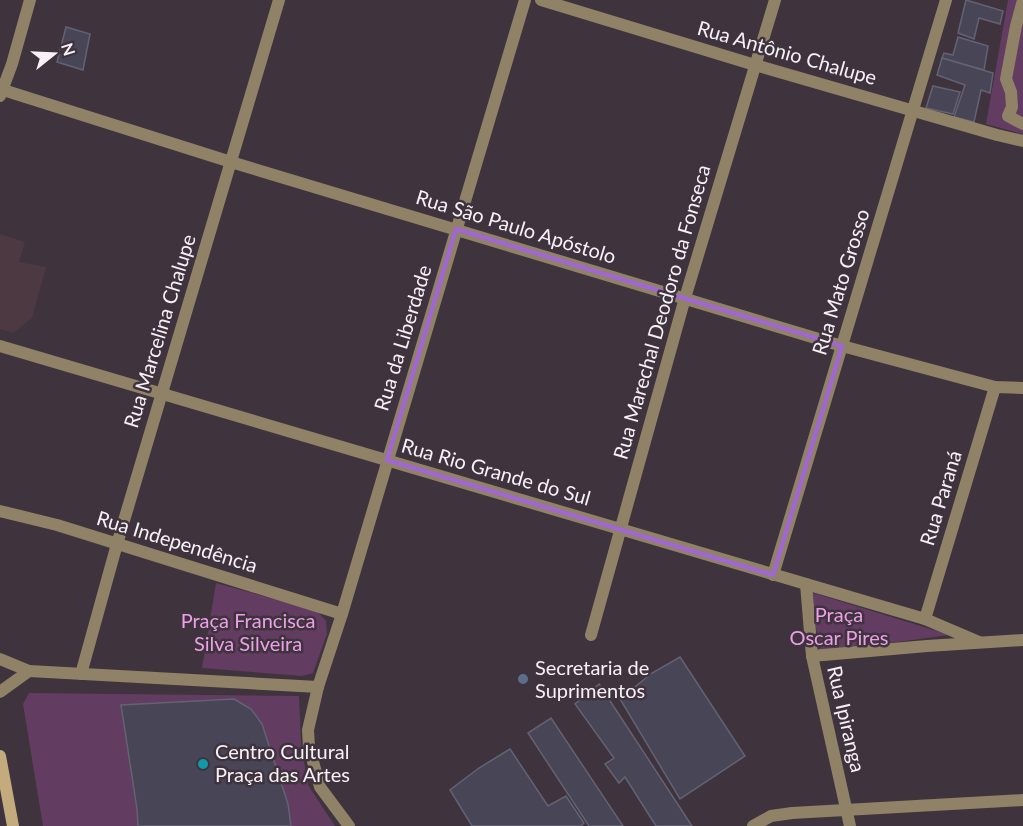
<svg xmlns="http://www.w3.org/2000/svg" width="1023" height="826" viewBox="0 0 1023 826" font-family="Lato,sans-serif">
<rect width="100%" height="100%" fill="#3f333e"/>
<!-- medical -->
<polygon fill="#4c3941" points="0,234 25,242 19,262 46,267 32,318 13,333 0,329"/>
<!-- green -->
<g fill="#633c61">
<polygon points="1008,0 1023,0 1023,134 986,124"/>
<polygon points="216,583 317,611 326,621 327,634 313,673 302,676 202,668"/>
<polygon points="810,592 950,635 820,652"/>
<polygon points="29,693 299,696 301,743 308,785 335,826 43,826 23,704"/>
</g>
<!-- building -->
<g fill="#484656" stroke="#636273" stroke-width="1.5">
<polygon points="966,0 1003,11 1000,24 979,18 974,39 958,33"/>
<polygon points="66,27 90,34 83,70 57,62"/>
<polygon points="958,37 988,46 984,70 942,58 944,53 953,55"/>
<polygon points="942,58 993,73 990,93 981,90 974,122 954,117 965,85 937,75"/>
<polygon points="933,86 960,92 953,114 926,108"/>
<polygon points="680,657 745,756 680,799 620,699 652,673"/>
<polygon points="599,684 692,826 656,826 625,777 619,783 605,764 614,758 575,704"/>
<polygon points="234,699 251,709 262,724 288,804 291,826 138,826 137,809 121,705"/>
<polygon points="551,718 623,826 589,826 528,733"/>
<polygon points="510,749 548,806 566,796 584,823 581,826 472,826 450,790 479,768"/>
</g>
<g fill="none" stroke-linecap="round" stroke-linejoin="round">
<!-- street -->
<g stroke="#908266" stroke-width="12">
<polyline points="541,0 755,65 997,135 1023,141"/>
<polyline points="1023,0 1016,26 1006,79 1011,92 1012,107 1008,116 1023,124"/>
<polyline points="0,89 231,162 842,346 995,387 1023,388"/>
<polyline points="0,96 12,64 30,0"/>
<polyline points="0,346 925,619 979,642"/>
<polyline points="0,511 57,525 342,614"/>
<polyline points="773,575 946,0"/>
<polyline points="806,584 812,656 850,826"/>
<polyline points="925,619 995,387"/>
<polyline points="591,635 685,298 775,0"/>
<polyline points="812,656 927,646 1023,640"/>
<polyline points="0,659 29,671 318,687"/>
<polyline points="81,674 117,544 279,0"/>
<polyline points="0,692 29,671"/>
<polyline points="349,826 320,787 309,747 308,730 318,687 342,614 525,0"/>
<polyline points="753,826 771,816 792,813 1023,800"/>
</g>
<!-- secondary -->
<polyline stroke="#c3ab7e" stroke-width="12" points="0,756 13,826"/>
</g>
<!-- marked area -->
<path fill="none" stroke="#a067d0" stroke-width="4.5" stroke-linejoin="round" d="M 456,229 L 842,346 L 773,575 L 387,460 Z"/>
<!-- markers -->
<circle fill="#5c6f8a" stroke="#3f333e" stroke-width="2" cx="523" cy="679" r="6"/>
<circle fill="#0f9aa8" stroke="#3f333e" stroke-width="2" cx="203" cy="764" r="6"/>
<g text-anchor="middle" stroke-width="5" stroke-linejoin="round" paint-order="stroke">
<!-- street labels -->
<g font-size="20" fill="#f8f0f7" stroke="#3f333e">
<text transform="translate(787 53) rotate(16)" y="7">Rua Antônio Chalupe</text>
<text transform="translate(516 227) rotate(17)" y="7">Rua São Paulo Apóstolo</text>
<text transform="translate(841 282) rotate(-73)" y="7">Rua Mato Grosso</text>
<text transform="translate(662 312) rotate(-74)" y="7">Rua Marechal Deodoro da Fonseca</text>
<text transform="translate(160 331) rotate(-73)" y="7">Rua Marcelina Chalupe</text>
<text transform="translate(403 338) rotate(-73)" y="7">Rua da Liberdade</text>
<text transform="translate(496 472) rotate(16)" y="7">Rua Rio Grande do Sul</text>
<text transform="translate(941 498) rotate(-73)" y="7">Rua Paraná</text>
<text transform="translate(177 542) rotate(17)" y="7">Rua Independência</text>
<text transform="translate(846 719) rotate(77)" y="7">Rua Ipiranga</text>
</g>
<!-- park labels -->
<g font-size="20" fill="#eba0e7" stroke="#3f333e">
<text x="839" y="622">Praça<tspan x="839" dy="23">Oscar Pires</tspan></text>
<text x="248" y="628">Praça Francisca<tspan x="248" dy="23">Silva Silveira</tspan></text>
</g>
<!-- poi labels -->
<g font-size="20" fill="#f8f0f7" stroke="#3f333e" text-anchor="start">
<text x="535" y="675">Secretaria de<tspan x="535" dy="23">Suprimentos</tspan></text>
<text x="215" y="759">Centro Cultural<tspan x="215" dy="23">Praça das Artes</tspan></text>
</g>
</g>
<!-- north arrow -->
<g transform="translate(54 54) rotate(72)" stroke="#3f333e" stroke-width="4.5" paint-order="stroke">
<path d="M0-4.5L10 22L0 15L-10 22Z" fill="#f8f0f7"/>
<text y="-9" font-size="16" font-weight="bold" text-anchor="middle" fill="#f8f0f7">N</text>
</g>
</svg>
